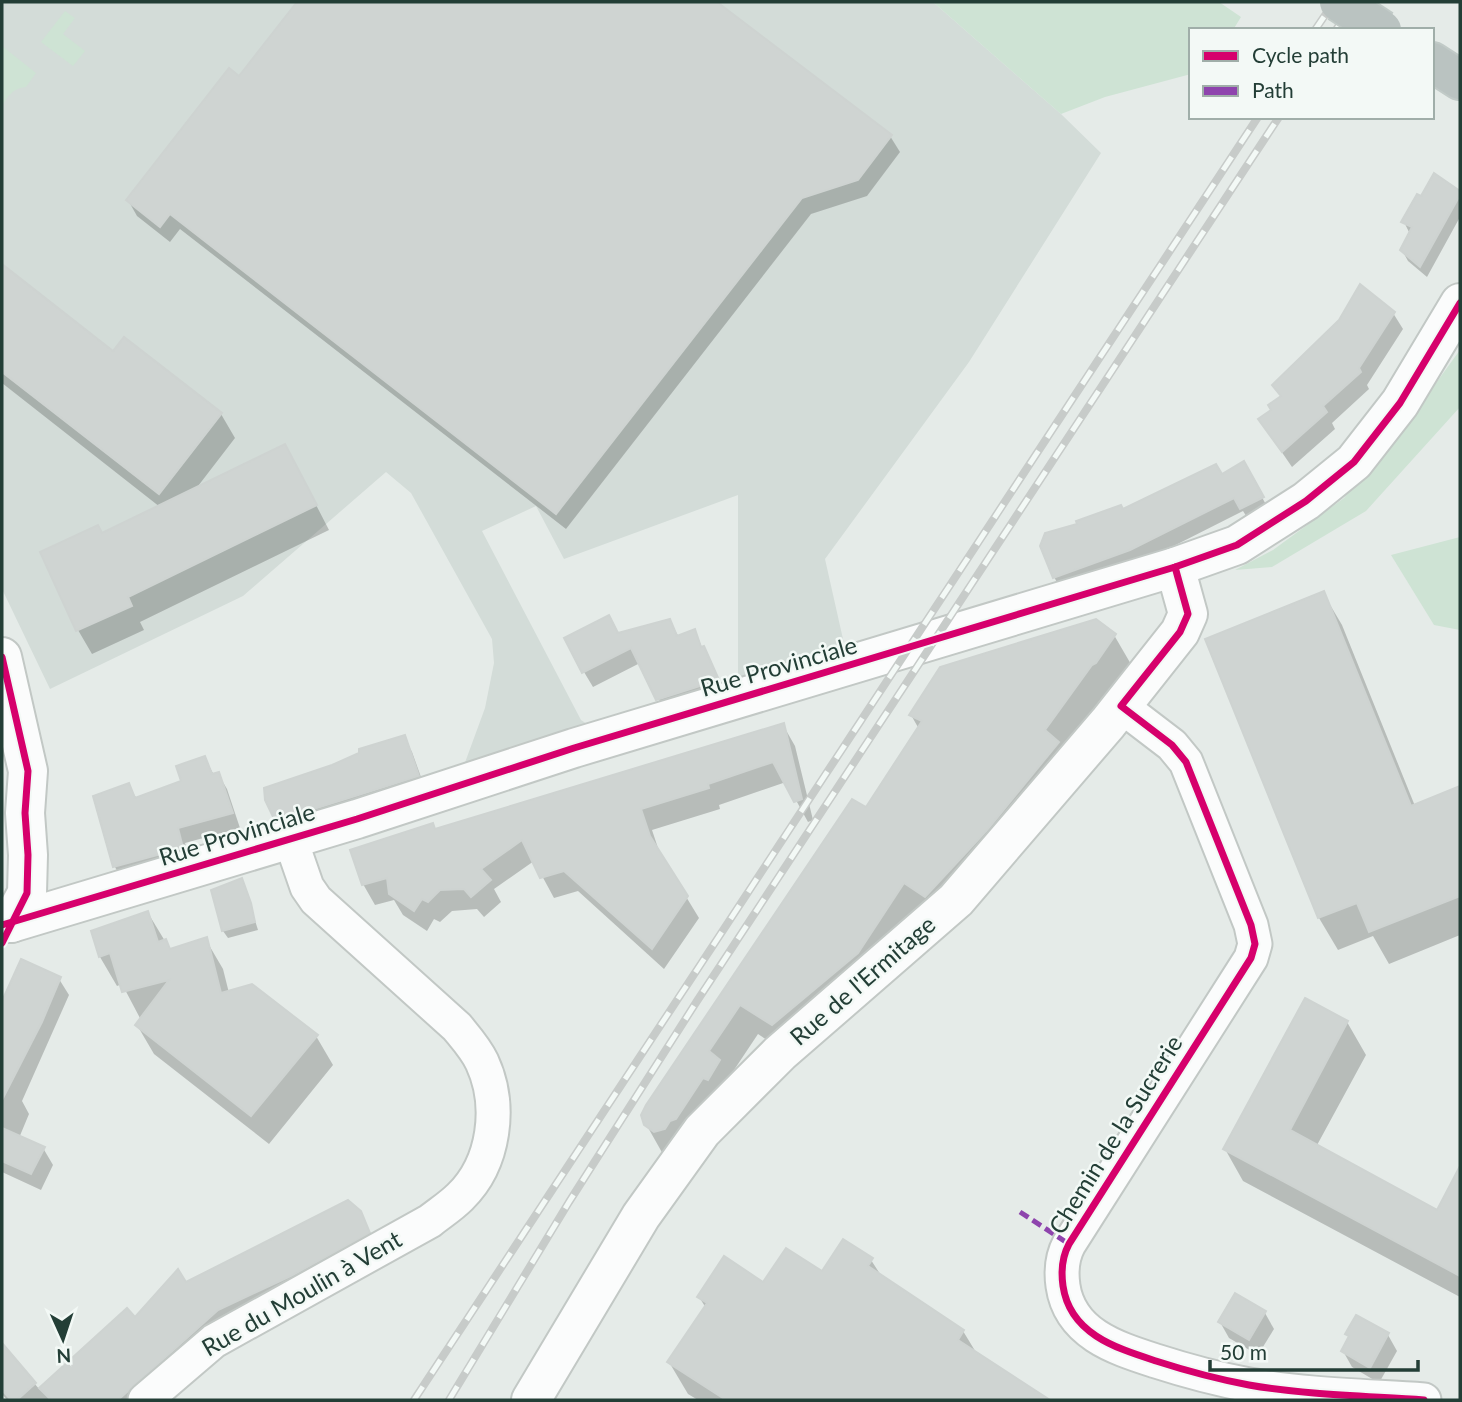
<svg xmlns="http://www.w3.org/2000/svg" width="1462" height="1402" viewBox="0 0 1462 1402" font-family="Lato,sans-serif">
<rect width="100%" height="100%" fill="#e5ebe8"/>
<!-- built -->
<polygon fill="#d3dcd8" points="2,2 933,2 1061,114 1101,153 969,362 825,559 845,648 738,682 738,495 564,559 536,506 482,531 581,720 593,728 463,768 485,708 494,663 492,639 411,493 386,472 243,596 50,689 2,589"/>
<!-- green -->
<g fill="#cee3d4">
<polygon points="933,2 1219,2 1241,17 1233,30 1191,30 1191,74 1105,97 1061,114"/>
<polygon points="65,11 75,18 63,34 85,51 73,66 41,42"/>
<path d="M 2,46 L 36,73 L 26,87 C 13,88 8,96 2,106 Z"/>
<polygon points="1460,350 1460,407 1366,511 1272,567 1235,570 1273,550 1344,498 1420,405"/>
<polygon points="1460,537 1460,630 1434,625 1391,555"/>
</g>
<!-- shadow -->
<g fill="#0003">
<polygon points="299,2 715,2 890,136 900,152 867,196 811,214 566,529 180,229 170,242 137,216 128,200 240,78"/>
<polygon points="1435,175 1460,193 1460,217 1427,277 1408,261 1402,250 1410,234 1404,222 1422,198"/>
<polygon points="2,266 114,353 221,414 235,438 195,490 298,470 329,530 140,622 144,630 92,654 78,630 42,553 102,535 160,507 2,383"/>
<polygon points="1393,313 1403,329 1367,385 1369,389 1332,423 1335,429 1292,467 1270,435 1273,411 1282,398 1274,385"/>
<polygon points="1244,464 1270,512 1250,522 1243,511 1138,564 1062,591 1054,577 1123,511 1222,476"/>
<polygon points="1323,593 1342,625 1415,806 1460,788 1460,935 1389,964 1373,936 1338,950 1319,918 1207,640"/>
<polygon points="669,621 679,637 694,631 726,696 667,715 640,663 593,687 584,672 618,634"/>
<polygon points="1114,635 1132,666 922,913 790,1055 758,1034 728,1079 664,1156 646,1124 866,809 919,729 911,715"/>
<polygon points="783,725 795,746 813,820 808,822 786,782 719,805 720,809 652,830 660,854 699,918 664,969 578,891 554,898 534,861 494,889 501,902 484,917 477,909 452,911 440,922 434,919 427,931 403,915 394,900 375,905 363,884 435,831"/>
<polygon points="404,737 412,752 426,791 285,835 277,820 333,766"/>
<polygon points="205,759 214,775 218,774 227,789 240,828 185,843 191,864 123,882 115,867 95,797 128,785 137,799 183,782"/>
<polygon points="245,888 258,930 228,938 223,931 213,891"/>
<polygon points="148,913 171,951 206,940 223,969 229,993 316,1036 333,1065 269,1144 154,1054 137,1025 141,1020 122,984 117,986 100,957 93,932"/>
<polygon points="22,962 59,979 69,995 22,1101 29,1114 19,1138 43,1148 53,1165 41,1190 2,1172 2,1006"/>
<polygon points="1347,1022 1366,1055 1316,1147 1438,1212 1460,1170 1460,1297 1243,1181 1225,1149"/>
<polygon points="360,1213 378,1249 145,1400 7,1400 2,1394 2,1346 40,1390 127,1310 135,1320 186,1284"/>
<polygon points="871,1260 882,1277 963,1331 977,1354 1046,1400 698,1400 688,1394 669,1362 706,1308 699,1297 822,1273"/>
<polygon points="1265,1313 1274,1329 1258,1355 1229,1338 1220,1322"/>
<polygon points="1347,1334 1388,1335 1397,1351 1379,1383 1352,1367 1343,1351 1350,1338"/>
</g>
<!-- building -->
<g fill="#cfd4d2" stroke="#ced3d1" stroke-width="2">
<polygon points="297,2 717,2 892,135 858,180 802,198 556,514 170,214 160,227 126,200 229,68 239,76"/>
<polygon points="1434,173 1460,191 1460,195 1420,267 1400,250 1412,227 1401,222 1417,194 1421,196"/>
<polygon points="2,264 113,351 124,337 222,413 159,494 2,372"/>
<polygon points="1360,284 1395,312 1359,368 1361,372 1323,406 1327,412 1282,452 1258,419 1271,410 1268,405 1281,396 1272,385 1339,320"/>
<polygon points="285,444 317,505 128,597 132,606 76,631 40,552 98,525 102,533"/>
<polygon points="1244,461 1264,497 1240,509 1234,498 1130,550 1053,578 1040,546 1045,533 1077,524 1076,521 1121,505 1123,509 1216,464 1222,474"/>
<polygon points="1324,591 1411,806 1460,786 1460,896 1369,932 1357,903 1318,918 1205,639"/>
<polygon points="609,615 618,633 670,619 677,636 695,629 701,647 704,646 719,680 656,700 631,648 582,673 564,638"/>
<polygon points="1096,619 1116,634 1096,663 1092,665 1045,730 1059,742 988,829 925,897 904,883 858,953 772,1025 740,1005 709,1051 720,1060 708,1080 703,1078 676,1119 670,1121 665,1129 654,1132 644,1125 641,1115 646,1105 852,799 866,807 922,721 909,715 940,667"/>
<polygon points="784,723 802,799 794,802 773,762 708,784 709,788 641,809 650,836 688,896 652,949 564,871 540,878 522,840 481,869 491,880 471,897 464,889 440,890 428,902 422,899 414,911 389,894 387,878 362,885 350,850 433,823 435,829"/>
<polygon points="405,735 419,776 275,821 265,800 264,788 332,765 359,753 359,749"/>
<polygon points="205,756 212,774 219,772 233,813 178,828 183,848 113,867 93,796 129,783 135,798 181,781 176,766"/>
<polygon points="242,878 251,903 255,922 222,931 211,890"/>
<polygon points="148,911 158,942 166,939 170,949 207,937 221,993 252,984 318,1035 251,1116 135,1025 169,980 122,992 110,953 99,957 91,931"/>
<polygon points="21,959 61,977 42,1022 2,1100 2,1001"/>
<polygon points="1305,998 1348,1021 1290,1130 1437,1210 1460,1166 1460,1276 1223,1149"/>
<polygon points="2,1128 45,1147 31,1174 2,1161"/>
<polygon points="348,1200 361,1211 370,1233 293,1275 218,1310 118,1400 51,1400 39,1388 127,1308 135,1317 178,1269 186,1282"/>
<polygon points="843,1239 873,1258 868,1266 964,1330 958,1340 1050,1400 726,1400 667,1362 707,1303 697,1297 724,1256 763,1282 786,1248 822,1271"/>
<polygon points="1235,1293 1266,1311 1249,1340 1218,1322"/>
<polygon points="1356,1315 1389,1333 1370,1368 1341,1351 1349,1336 1345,1334"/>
<polygon points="2,1343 36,1383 17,1400 11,1400 2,1390"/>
</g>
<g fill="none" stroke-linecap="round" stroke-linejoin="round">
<defs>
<g id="minor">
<path d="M 1121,706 L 1172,745 L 1186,762 L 1251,925 L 1255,944 L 1251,958 L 1069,1244 C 1062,1257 1061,1272 1063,1286 C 1070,1334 1116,1348 1156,1361 C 1187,1371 1217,1379 1249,1385 C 1306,1395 1366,1396 1424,1400"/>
<path d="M 145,1400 L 214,1341 L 430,1221 C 440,1213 451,1206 460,1197 C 495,1163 502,1105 482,1062 C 476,1049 466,1038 457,1027 L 316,900 L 307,887 L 290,838"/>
</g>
<g id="tertiary">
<polyline points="2,657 28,771 25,813 28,855 27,893 11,923"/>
<polyline points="11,923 357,819 574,748 1175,567 1237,545 1306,501 1354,462 1400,403 1460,303"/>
<polyline points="531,1400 641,1216 702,1131 780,1053 956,900 1108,723 1180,632 1188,614 1175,567"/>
</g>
<polyline id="motorway" points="1432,62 1460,80"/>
</defs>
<!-- minor casing -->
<use href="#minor" stroke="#c2c8c5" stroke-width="37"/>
<!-- tertiary casing -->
<use href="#tertiary" stroke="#c2c8c5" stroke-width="42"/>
<!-- motorway casing -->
<use href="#motorway" stroke="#c1cac7" stroke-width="42"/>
<!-- minor -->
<use href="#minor" stroke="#fbfcfc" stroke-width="33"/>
<!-- tertiary -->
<use href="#tertiary" stroke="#fbfcfc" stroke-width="38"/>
<!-- motorway -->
<use href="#motorway" stroke="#bac3c1" stroke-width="38"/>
<defs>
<g id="rail">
<polyline points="1315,30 1334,2"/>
<polyline points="1336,30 1354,2"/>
<polyline points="414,1400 1258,117"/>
<polyline points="449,1400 569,1202 697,1001 1279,117"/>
</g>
</defs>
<!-- rail casing -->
<use href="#rail" stroke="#c7cbc9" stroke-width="8"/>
<!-- rail -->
<use href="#rail" stroke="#f3f9f6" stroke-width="5" stroke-dasharray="16" stroke-linecap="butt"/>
<defs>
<polyline id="motorway-bridge" points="1339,2 1382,30"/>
</defs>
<!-- motorway-bridge casing -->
<use href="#motorway-bridge" stroke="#c1cac7" stroke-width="42" stroke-linecap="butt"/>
<!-- motorway-bridge -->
<use href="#motorway-bridge" stroke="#bac3c1" stroke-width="38"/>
<!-- quiet -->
<polyline stroke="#8e44ad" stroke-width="5" stroke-dasharray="10 5" stroke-linecap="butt" points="1020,1212 1069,1244"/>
<defs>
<g id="cycleway">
<path d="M 1175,567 L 1188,614 L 1180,632 L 1121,706 L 1172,745 L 1186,762 L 1251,925 L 1255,944 L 1251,958 L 1069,1244 C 1062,1257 1061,1272 1063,1286 C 1070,1334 1116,1348 1156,1361 C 1187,1371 1217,1379 1249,1385 C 1306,1395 1366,1396 1424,1400"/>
<polyline points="2,657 28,771 25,813 28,855 27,893 2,943"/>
<polyline points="2,925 357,819 574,748 1175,567 1237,545 1306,501 1354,462 1400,403 1460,303"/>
</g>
</defs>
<!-- cycleway casing -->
<use href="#cycleway" stroke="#f3f9f6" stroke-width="11"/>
<!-- cycleway -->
<use href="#cycleway" stroke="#d6006c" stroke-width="7"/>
</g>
<g text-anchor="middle" stroke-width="5" stroke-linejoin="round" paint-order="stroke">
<!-- street labels -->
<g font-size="24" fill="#233e36" stroke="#f3f9f6">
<text transform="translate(779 667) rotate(-16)" y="8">Rue Provinciale</text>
<text transform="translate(237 835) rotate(-17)" y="8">Rue Provinciale</text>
<text transform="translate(863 981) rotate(-41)" y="8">Rue de l'Ermitage</text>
<text transform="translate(1116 1135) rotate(-58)" y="8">Chemin de la Sucrerie</text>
<text transform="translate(302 1294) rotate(-30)" y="8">Rue du Moulin à Vent</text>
</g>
</g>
<!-- border -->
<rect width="1462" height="1402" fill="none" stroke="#233e36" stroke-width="7"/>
<!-- legend -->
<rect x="1189" y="28" width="245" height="91" fill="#f3f9f6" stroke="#a0aea9" stroke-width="2"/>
<rect x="1203" y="51" width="35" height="10" fill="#d6006c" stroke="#a0aea9" stroke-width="2"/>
<text x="1252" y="63" font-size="21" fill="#233e36">Cycle path</text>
<rect x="1203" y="86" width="35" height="10" fill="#8e44ad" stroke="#a0aea9" stroke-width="2"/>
<text x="1252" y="98" font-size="21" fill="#233e36">Path</text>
<!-- north arrow -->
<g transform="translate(63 1339) rotate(177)" stroke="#f3f9f6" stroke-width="5" paint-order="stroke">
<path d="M0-5L12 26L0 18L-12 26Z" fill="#233e36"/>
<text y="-10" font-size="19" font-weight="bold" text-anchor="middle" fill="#233e36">N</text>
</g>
<!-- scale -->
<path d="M1210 1360v10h208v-10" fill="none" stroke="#233e36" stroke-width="3.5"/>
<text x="1220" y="1360" font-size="21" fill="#233e36" stroke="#f3f9f6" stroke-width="5" paint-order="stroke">50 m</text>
</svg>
